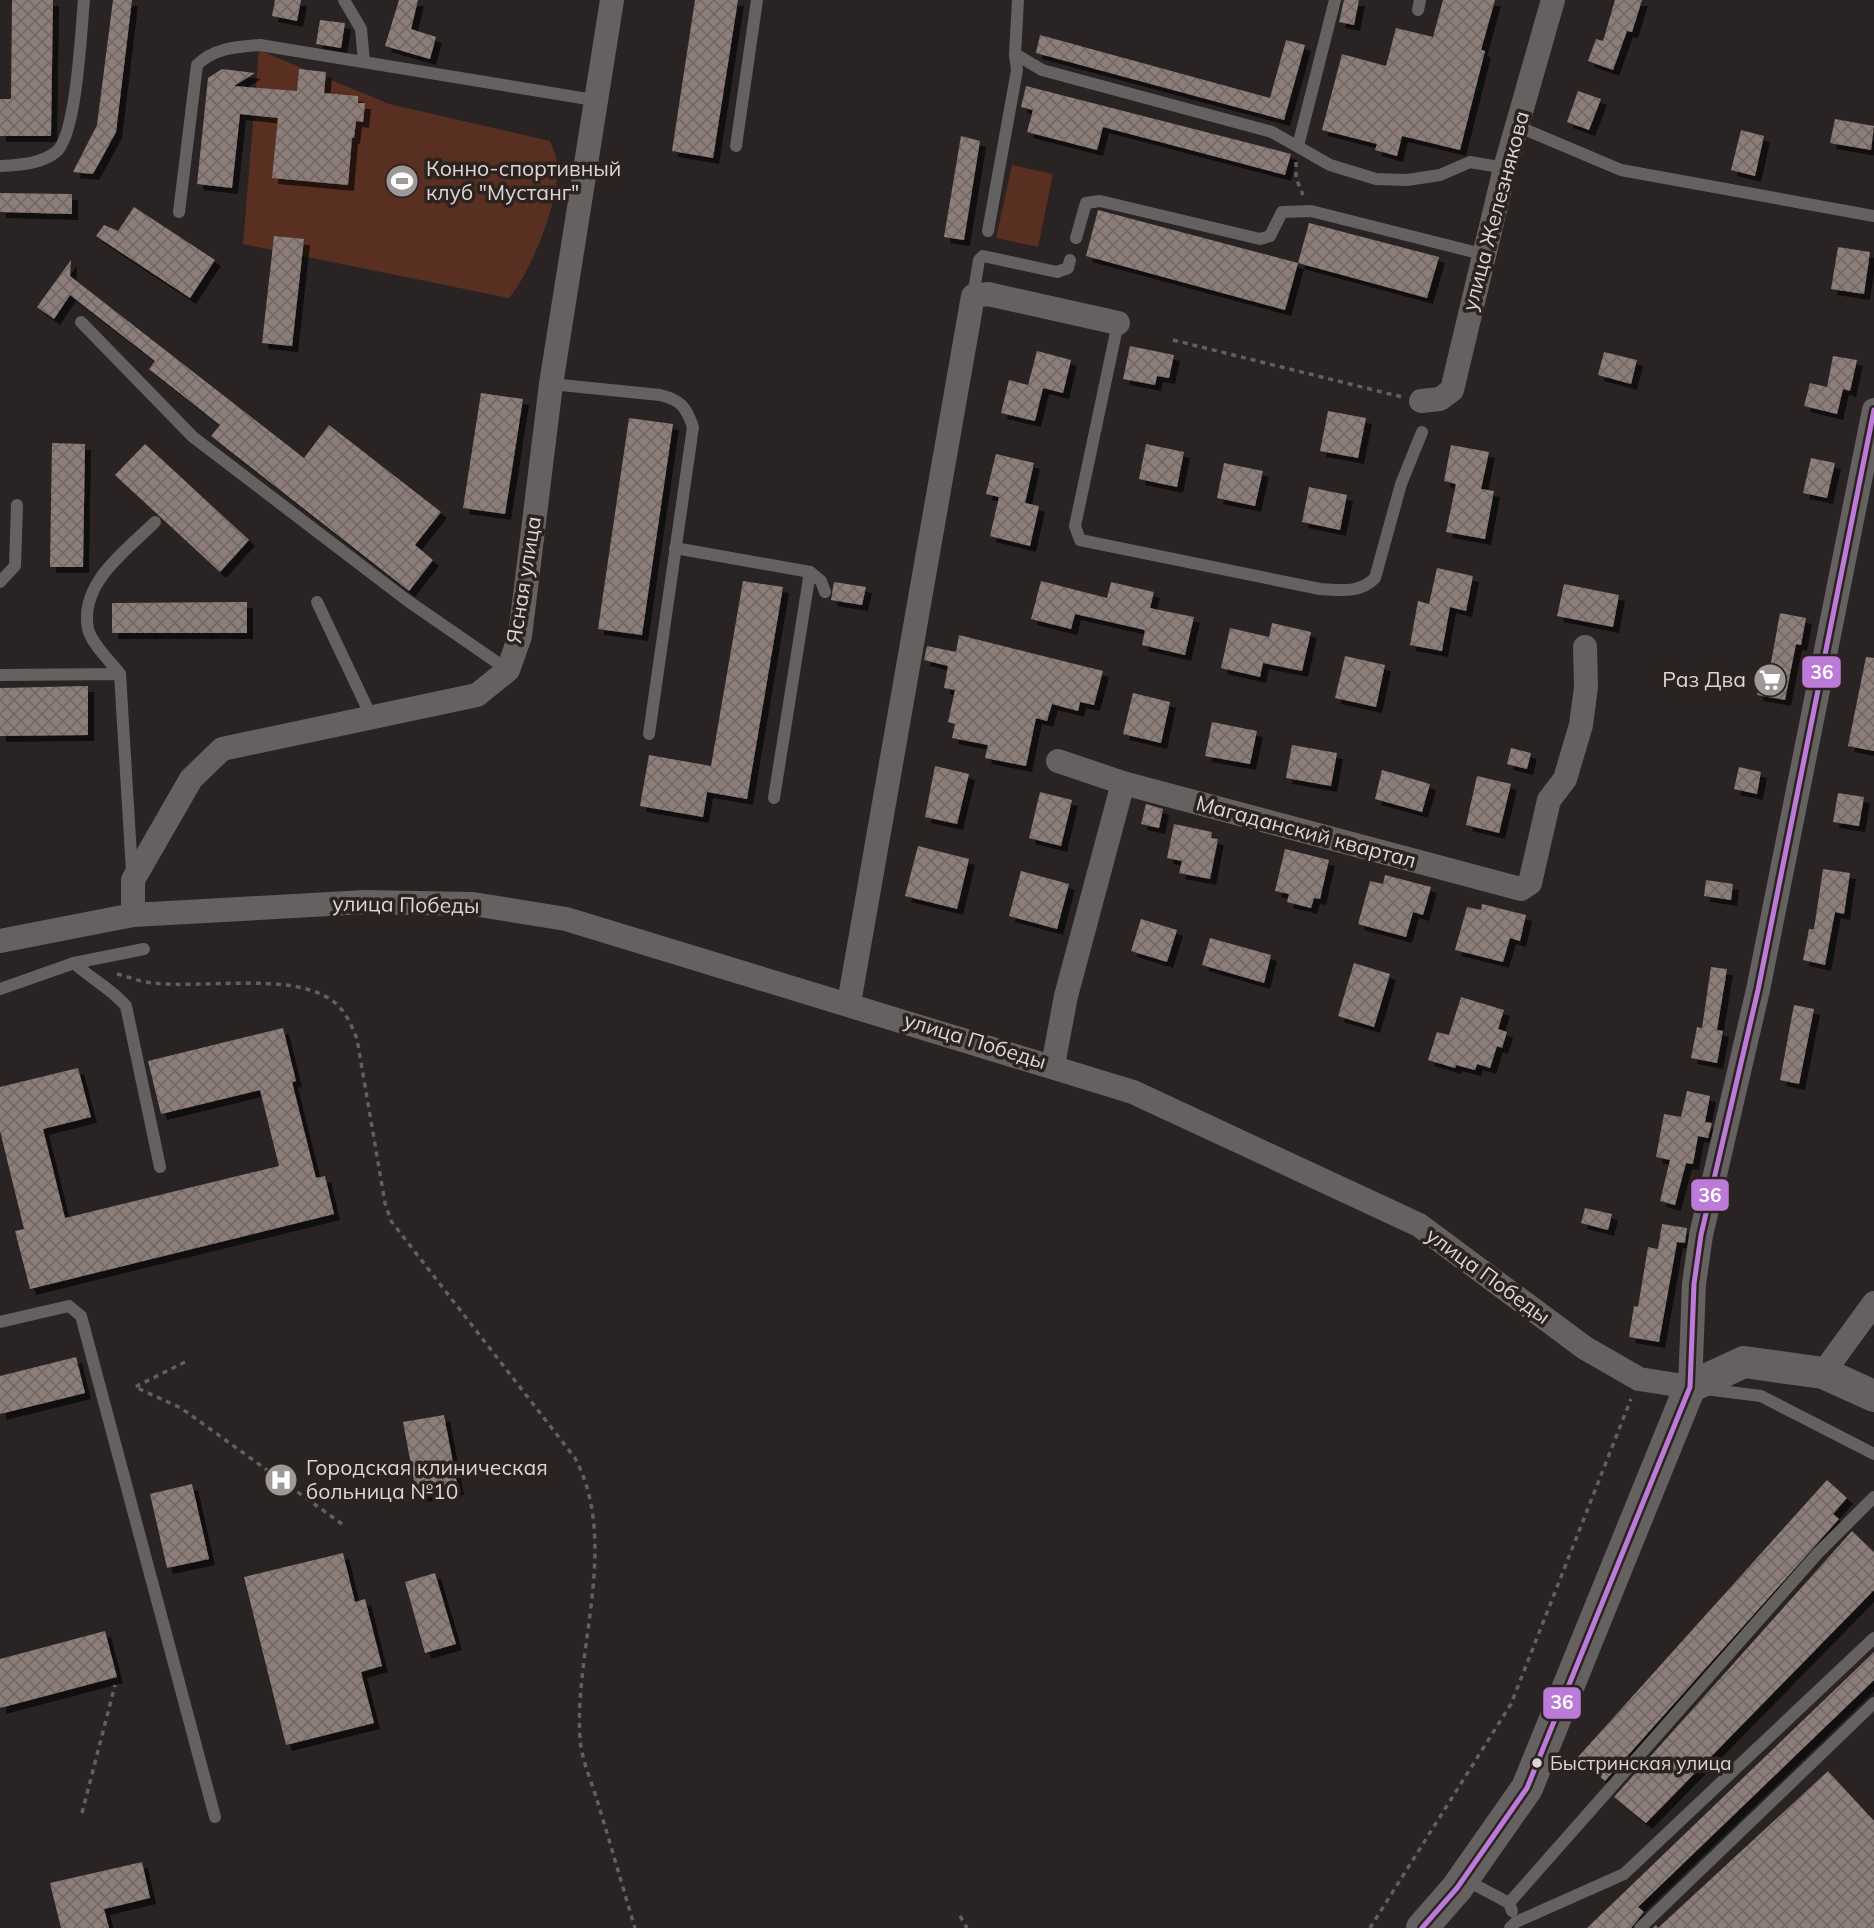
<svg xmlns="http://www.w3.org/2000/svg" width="1874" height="1928" viewBox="0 0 1874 1928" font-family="Mulish,sans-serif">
<defs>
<pattern id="building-cross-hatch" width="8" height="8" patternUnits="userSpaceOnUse" patternTransform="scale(1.75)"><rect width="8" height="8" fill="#8d7e7a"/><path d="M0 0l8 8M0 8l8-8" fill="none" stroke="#736866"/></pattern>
<filter id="shadow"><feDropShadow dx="6" dy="6" stdDeviation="0" flood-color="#0009"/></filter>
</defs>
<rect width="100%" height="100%" fill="#292423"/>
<!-- pitch -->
<g fill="#592f21">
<path d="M 259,50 L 389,104 L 550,141 C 552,148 558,158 558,166 C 558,204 532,270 509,298 L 243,244 Z"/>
<polygon points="1012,165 1053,174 1038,247 996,238"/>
</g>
<!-- building -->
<g fill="url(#building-cross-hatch)" filter="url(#shadow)">
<polygon points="12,0 53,0 51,136 0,136 0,99 11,99"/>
<polygon points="113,0 132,0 116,132 93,174 73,172 97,125"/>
<polygon points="275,0 301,0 297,21 272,16"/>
<polygon points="399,0 418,0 411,29 436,37 430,59 385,46"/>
<polygon points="695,0 738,0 713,158 672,151"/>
<polygon points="1344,0 1359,0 1354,25 1339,22"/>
<polygon points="1443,0 1495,0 1481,50 1485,51 1460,150 1402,136 1397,156 1375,150 1377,144 1322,130 1342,54 1386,66 1396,28 1433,37"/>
<polygon points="1615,0 1642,0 1632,32 1627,31 1613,70 1588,61 1596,39 1603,41"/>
<polygon points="320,20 345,23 341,48 316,44"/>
<polygon points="1040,35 1270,98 1286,40 1305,45 1284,120 1036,53"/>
<polygon points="222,69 255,73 234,86 297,91 299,69 326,72 324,93 358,96 358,103 365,103 363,122 356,121 354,138 352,138 348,185 272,178 278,118 240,114 232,188 197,184 208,78"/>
<polygon points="1026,86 1291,154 1285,175 1103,127 1097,150 1027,132 1033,110 1021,107"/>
<polygon points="1578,91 1601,99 1589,130 1567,122"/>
<polygon points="1835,119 1874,126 1871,150 1830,143"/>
<polygon points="1741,130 1764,136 1755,176 1731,170"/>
<polygon points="961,136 980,141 964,240 944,237"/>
<polygon points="0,193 72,194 72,214 0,212"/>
<polygon points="134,207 215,260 190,298 96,236 104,225 118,231"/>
<polygon points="1098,210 1298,263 1285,310 1086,256"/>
<polygon points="1309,223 1439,257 1427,298 1298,263"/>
<polygon points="274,236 304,239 292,346 262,343"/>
<polygon points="1838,247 1870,252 1864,294 1831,289"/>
<polygon points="71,260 70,276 304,458 329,425 441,512 415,545 433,560 409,591 211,436 220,425 149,369 155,361 70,295 54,319 37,307"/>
<polygon points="1130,346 1174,355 1169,378 1157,376 1155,385 1123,379"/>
<polygon points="1037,351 1071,360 1063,393 1043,388 1035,421 1001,413 1009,380 1028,385"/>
<polygon points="1604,352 1637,360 1631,384 1598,375"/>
<polygon points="1833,356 1857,360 1850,391 1843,389 1837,414 1804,406 1810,383 1827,387"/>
<polygon points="481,393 523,399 505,514 463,508"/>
<polygon points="1328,411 1366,418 1358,458 1320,451"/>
<polygon points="629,418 673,424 642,635 598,629"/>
<polygon points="52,443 85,444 83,567 50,567"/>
<polygon points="145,444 249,540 220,572 115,475"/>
<polygon points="1146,444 1184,452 1177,487 1139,479"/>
<polygon points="1451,445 1489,452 1481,489 1494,491 1485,539 1446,532 1456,484 1444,481"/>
<polygon points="996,454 1034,463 1025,503 1039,506 1030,546 990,536 999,497 986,494"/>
<polygon points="1811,458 1835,463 1827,498 1803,493"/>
<polygon points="1224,463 1263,471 1255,506 1217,498"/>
<polygon points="1309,487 1347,495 1340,530 1302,522"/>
<polygon points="1437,568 1473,576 1466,611 1450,607 1442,651 1410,645 1418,601 1429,604"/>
<polygon points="743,581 783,587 747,799 707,792 703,817 640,806 649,755 711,766"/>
<polygon points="1041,581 1107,598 1111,582 1154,592 1150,608 1194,617 1185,655 1142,645 1145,630 1075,614 1071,629 1031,619"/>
<polygon points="834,582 866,587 862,605 831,600"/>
<polygon points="1564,584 1619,595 1613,627 1557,616"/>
<polygon points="247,602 247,633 112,633 112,603"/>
<polygon points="1780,613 1806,618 1801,645 1796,644 1785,700 1757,695 1763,667 1770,668"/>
<polygon points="1272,623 1311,632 1302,671 1263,663 1260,677 1221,668 1230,628 1269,637"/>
<polygon points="959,635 1103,671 1094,705 1080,702 1078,711 1052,704 1047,721 1036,718 1026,766 985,758 988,745 952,738 955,724 948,722 955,690 944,688 948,666 924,660 927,646 956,652"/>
<polygon points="1345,656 1385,665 1376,707 1335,698"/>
<polygon points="1866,657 1874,658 1874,751 1848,746"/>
<polygon points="88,686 88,735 0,736 0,688"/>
<polygon points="1133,693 1170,702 1161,743 1123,734"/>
<polygon points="1212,722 1257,731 1250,764 1205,756"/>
<polygon points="1292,745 1337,753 1331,786 1286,778"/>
<polygon points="1511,748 1531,753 1527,769 1507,764"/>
<polygon points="935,766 969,774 957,824 925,817"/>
<polygon points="1739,767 1761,772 1757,794 1734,789"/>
<polygon points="1382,770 1430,784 1422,812 1375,799"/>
<polygon points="1477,776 1511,784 1499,833 1466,825"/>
<polygon points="1040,792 1072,800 1061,846 1029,838"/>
<polygon points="1838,793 1864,797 1859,826 1833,822"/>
<polygon points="1146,804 1163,809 1159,828 1141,824"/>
<polygon points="1174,824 1212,832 1211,838 1218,839 1210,879 1179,873 1182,861 1167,858"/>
<polygon points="918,846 969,859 957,909 905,896"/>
<polygon points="1285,849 1329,860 1320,899 1314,898 1311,908 1287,902 1289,894 1275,891"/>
<polygon points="1823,869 1850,873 1844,914 1835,912 1825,965 1803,960 1809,929 1814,929"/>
<polygon points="1021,871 1069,884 1057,929 1009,916"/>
<polygon points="1385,875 1431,887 1423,915 1413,912 1406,937 1358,924 1370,881 1383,884"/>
<polygon points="1706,880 1733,884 1731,900 1704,896"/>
<polygon points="1482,904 1526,915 1520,941 1510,938 1503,962 1455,950 1467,907 1481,910"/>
<polygon points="1141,919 1177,930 1167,962 1131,951"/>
<polygon points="1210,938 1271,955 1264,983 1202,965"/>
<polygon points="1354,963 1390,974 1374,1027 1338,1016"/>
<polygon points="1711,967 1727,969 1717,1030 1723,1031 1717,1063 1691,1058 1697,1027 1702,1028"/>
<polygon points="1461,997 1504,1010 1498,1029 1507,1032 1502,1048 1497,1046 1490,1068 1477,1064 1475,1070 1456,1065 1455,1068 1428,1060 1437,1032 1449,1035"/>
<polygon points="1794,1005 1814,1009 1799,1084 1780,1080"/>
<polygon points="283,1028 296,1081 292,1082 316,1178 325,1176 334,1214 30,1289 15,1231 24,1229 0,1131 0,1087 78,1068 91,1117 43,1129 65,1218 279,1166 260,1090 161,1114 148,1061"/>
<polygon points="1687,1091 1710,1096 1705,1122 1712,1123 1708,1138 1698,1136 1693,1164 1686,1163 1675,1205 1660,1201 1670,1160 1656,1157 1664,1114 1681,1117"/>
<polygon points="1585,1208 1612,1214 1608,1230 1581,1223"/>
<polygon points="1662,1224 1687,1228 1685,1243 1677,1242 1659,1342 1629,1337 1634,1306 1638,1307 1648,1247 1658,1249"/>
<polygon points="76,1357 85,1393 0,1414 0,1376"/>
<polygon points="444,1415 458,1489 417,1497 403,1422"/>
<polygon points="1827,1480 1847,1498 1833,1514 1839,1519 1605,1781 1578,1757"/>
<polygon points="192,1484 209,1559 167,1568 150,1494"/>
<polygon points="1852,1531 1874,1552 1874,1590 1646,1823 1614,1797"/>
<polygon points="343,1553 355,1602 365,1599 382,1666 361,1672 374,1723 286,1745 244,1577"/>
<polygon points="435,1573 456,1644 425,1653 405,1582"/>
<polygon points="105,1631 117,1677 0,1708 0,1659"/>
<polygon points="1874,1652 1874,1680 1638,1907 1644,1912 1631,1928 1587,1928"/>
<polygon points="1828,1771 1874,1821 1874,1928 1653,1928 1656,1925 1658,1928"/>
<polygon points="142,1862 150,1898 104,1909 109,1928 61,1928 50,1883"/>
</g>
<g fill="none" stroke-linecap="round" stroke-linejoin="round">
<!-- path -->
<g stroke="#635f5e" stroke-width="3.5" stroke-dasharray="5 5" stroke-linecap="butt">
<polyline points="1296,162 1296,178 1303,195"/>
<polyline points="1173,340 1402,397"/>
<path d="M 117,974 C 129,977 141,982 153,983 C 202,989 289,972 330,999 C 345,1009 351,1024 357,1039 L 385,1203 L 391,1221 L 575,1458 C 620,1543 574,1649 580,1738 C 581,1758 591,1780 597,1800 C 610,1842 622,1885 635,1928"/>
<polyline points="185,1362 135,1387 181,1408 342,1524"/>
<polyline points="82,1813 115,1685"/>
<polyline points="960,1916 967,1928"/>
<polyline points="1370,1928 1511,1704 1631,1399"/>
</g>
<!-- service -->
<g stroke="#646160" stroke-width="12">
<polyline points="344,0 361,29 364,62"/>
<polyline points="1018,0 1015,54 1042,70 1272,132 1330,165 1376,179 1407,180 1440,175 1470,162 1505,168"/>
<polyline points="1418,10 1420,0"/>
<polyline points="1517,126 1621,170 1874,216"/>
<polyline points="736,146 757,0"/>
<polyline points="1298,146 1335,0"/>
<path d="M 0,166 C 19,165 41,164 56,152 C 77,135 81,29 84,0"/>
<path d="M 179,212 L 197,65 C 214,48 236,47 260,45 L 594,100"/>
<polyline points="988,231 1017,70 1015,54"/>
<polyline points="1076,238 1086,203 1100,201 1260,239 1270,236 1282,212 1311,211 1482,254"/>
<polyline points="973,296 979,260 983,256 1057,272 1068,268 1070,260"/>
<polyline points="81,322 193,437 408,601 508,670"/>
<path d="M 1118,323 L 1075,526 L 1080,540 L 1320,589 C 1340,590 1359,594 1375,578 L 1401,484 L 1422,432"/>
<path d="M 551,384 L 660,395 C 680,400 686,406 693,427 L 649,734"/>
<polyline points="675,548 810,572 821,581 825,592"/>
<polyline points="0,582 15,566 17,505"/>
<polyline points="317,602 371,716"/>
<path d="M 120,674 C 111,662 91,643 88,629 C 79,583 126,551 155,522"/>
<polyline points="0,675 120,674 132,872"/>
<polyline points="774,798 810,572"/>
<path d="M 74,963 C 91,979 112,989 126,1006 L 160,1167"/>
<polyline points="0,989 74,963 144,949"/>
<polyline points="0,1322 69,1306 81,1316 215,1817"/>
<polyline points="1705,1389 1761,1396 1874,1454"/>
<polyline points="1464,1879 1509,1903 1512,1911"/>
<polyline points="1509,1903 1818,1553 1874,1497"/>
<polyline points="1510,1928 1516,1922 1624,1874 1874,1638"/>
<polyline points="1640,1928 1874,1703"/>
</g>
<!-- minor -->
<g stroke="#646160" stroke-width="24">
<polyline points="1421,401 1440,399 1452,390 1505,168 1553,0"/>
<polyline points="1058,761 1123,783"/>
<polyline points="133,915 133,880 191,779 222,749 477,695 508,670 520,636 551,384 612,0"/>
<polyline points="0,941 133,915 365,902 473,904 566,919 1133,1092 1419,1225 1585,1348 1639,1379 1690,1387 1694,1284 1701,1235 1758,990 1874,410"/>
<polyline points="849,1003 973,296 988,294 1118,323"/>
<polyline points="1053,1065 1066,996 1123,783 1521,889 1530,883 1549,800 1565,779 1581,725 1586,687 1585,647"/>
<polyline points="1823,1373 1874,1303"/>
</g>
<!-- tertiary -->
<polyline stroke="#646160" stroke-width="32" points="1422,1928 1457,1888 1527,1788 1690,1387 1744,1362 1823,1373 1874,1396"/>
<defs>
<polyline id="bus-1" points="1422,1928 1457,1888 1527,1788 1690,1387 1694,1284 1701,1235 1758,990 1874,410"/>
</defs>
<!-- bus-1 casing -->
<use href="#bus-1" stroke="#2c2320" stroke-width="10"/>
<!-- bus-1 -->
<use href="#bus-1" stroke="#bd7bd9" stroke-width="5"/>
</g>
<!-- icons -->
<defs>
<symbol id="stadium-disc" viewBox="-11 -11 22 22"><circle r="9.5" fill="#9e9896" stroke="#2c2320"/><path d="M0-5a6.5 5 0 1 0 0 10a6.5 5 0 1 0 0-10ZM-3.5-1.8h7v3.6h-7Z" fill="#fff"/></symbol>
<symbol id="supermarket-disc" viewBox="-11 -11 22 22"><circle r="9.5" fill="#9e9896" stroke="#2c2320"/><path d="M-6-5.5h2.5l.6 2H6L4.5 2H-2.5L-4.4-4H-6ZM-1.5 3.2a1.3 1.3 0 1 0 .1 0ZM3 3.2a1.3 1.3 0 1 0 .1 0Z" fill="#fff"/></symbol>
<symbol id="hospital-disc" viewBox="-11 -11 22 22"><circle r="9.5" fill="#9e9896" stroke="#2c2320"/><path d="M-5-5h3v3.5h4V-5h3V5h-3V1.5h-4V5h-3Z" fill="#fff"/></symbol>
</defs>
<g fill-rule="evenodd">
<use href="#stadium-disc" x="383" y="162" width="38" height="38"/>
<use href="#supermarket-disc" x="1751" y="661" width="38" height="38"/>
<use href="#hospital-disc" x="262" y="1461" width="38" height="38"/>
</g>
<!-- markers -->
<circle fill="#ddd7d4" stroke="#2c2320" stroke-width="2.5" cx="1537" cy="1763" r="6"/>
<g text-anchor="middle" stroke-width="7" stroke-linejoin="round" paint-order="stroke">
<!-- bus labels -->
<g font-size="19" fill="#ddd7d4" stroke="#2c2320" text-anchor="start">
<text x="1550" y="1770">Быстринская улица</text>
</g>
<!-- poi labels -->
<g font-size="21" fill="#ddd7d4" stroke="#2c2320" text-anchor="start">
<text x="426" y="176">Конно-спортивный<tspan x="426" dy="24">клуб "Мустанг"</tspan></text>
<text x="1746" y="687" text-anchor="end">Раз Два</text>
<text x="306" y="1475">Городская клиническая<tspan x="306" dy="24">больница №10</tspan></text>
</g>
<!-- street labels -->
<g font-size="21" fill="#ddd7d4" stroke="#2c2320">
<text transform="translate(1496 211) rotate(-75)" y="7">улица Железнякова</text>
<text transform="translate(524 580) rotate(-81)" y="7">Ясная улица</text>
<text transform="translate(1306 832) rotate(15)" y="7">Магаданский квартал</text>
<text transform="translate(406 905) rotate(1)" y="7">улица Победы</text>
<text transform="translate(975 1041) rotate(17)" y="7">улица Победы</text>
<text transform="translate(1488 1276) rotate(36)" y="7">улица Победы</text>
</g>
</g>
<g stroke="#2c2320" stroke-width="2.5">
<rect x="1801" y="655" width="41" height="34" rx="7" fill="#bd7bd9"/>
<rect x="1690" y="1178" width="40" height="34" rx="7" fill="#bd7bd9"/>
<rect x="1542" y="1686" width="40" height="34" rx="7" fill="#bd7bd9"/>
</g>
<g font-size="19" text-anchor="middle" font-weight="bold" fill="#fff">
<text x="1822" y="679">36</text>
<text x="1710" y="1202">36</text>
<text x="1562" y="1709">36</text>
</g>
</svg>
